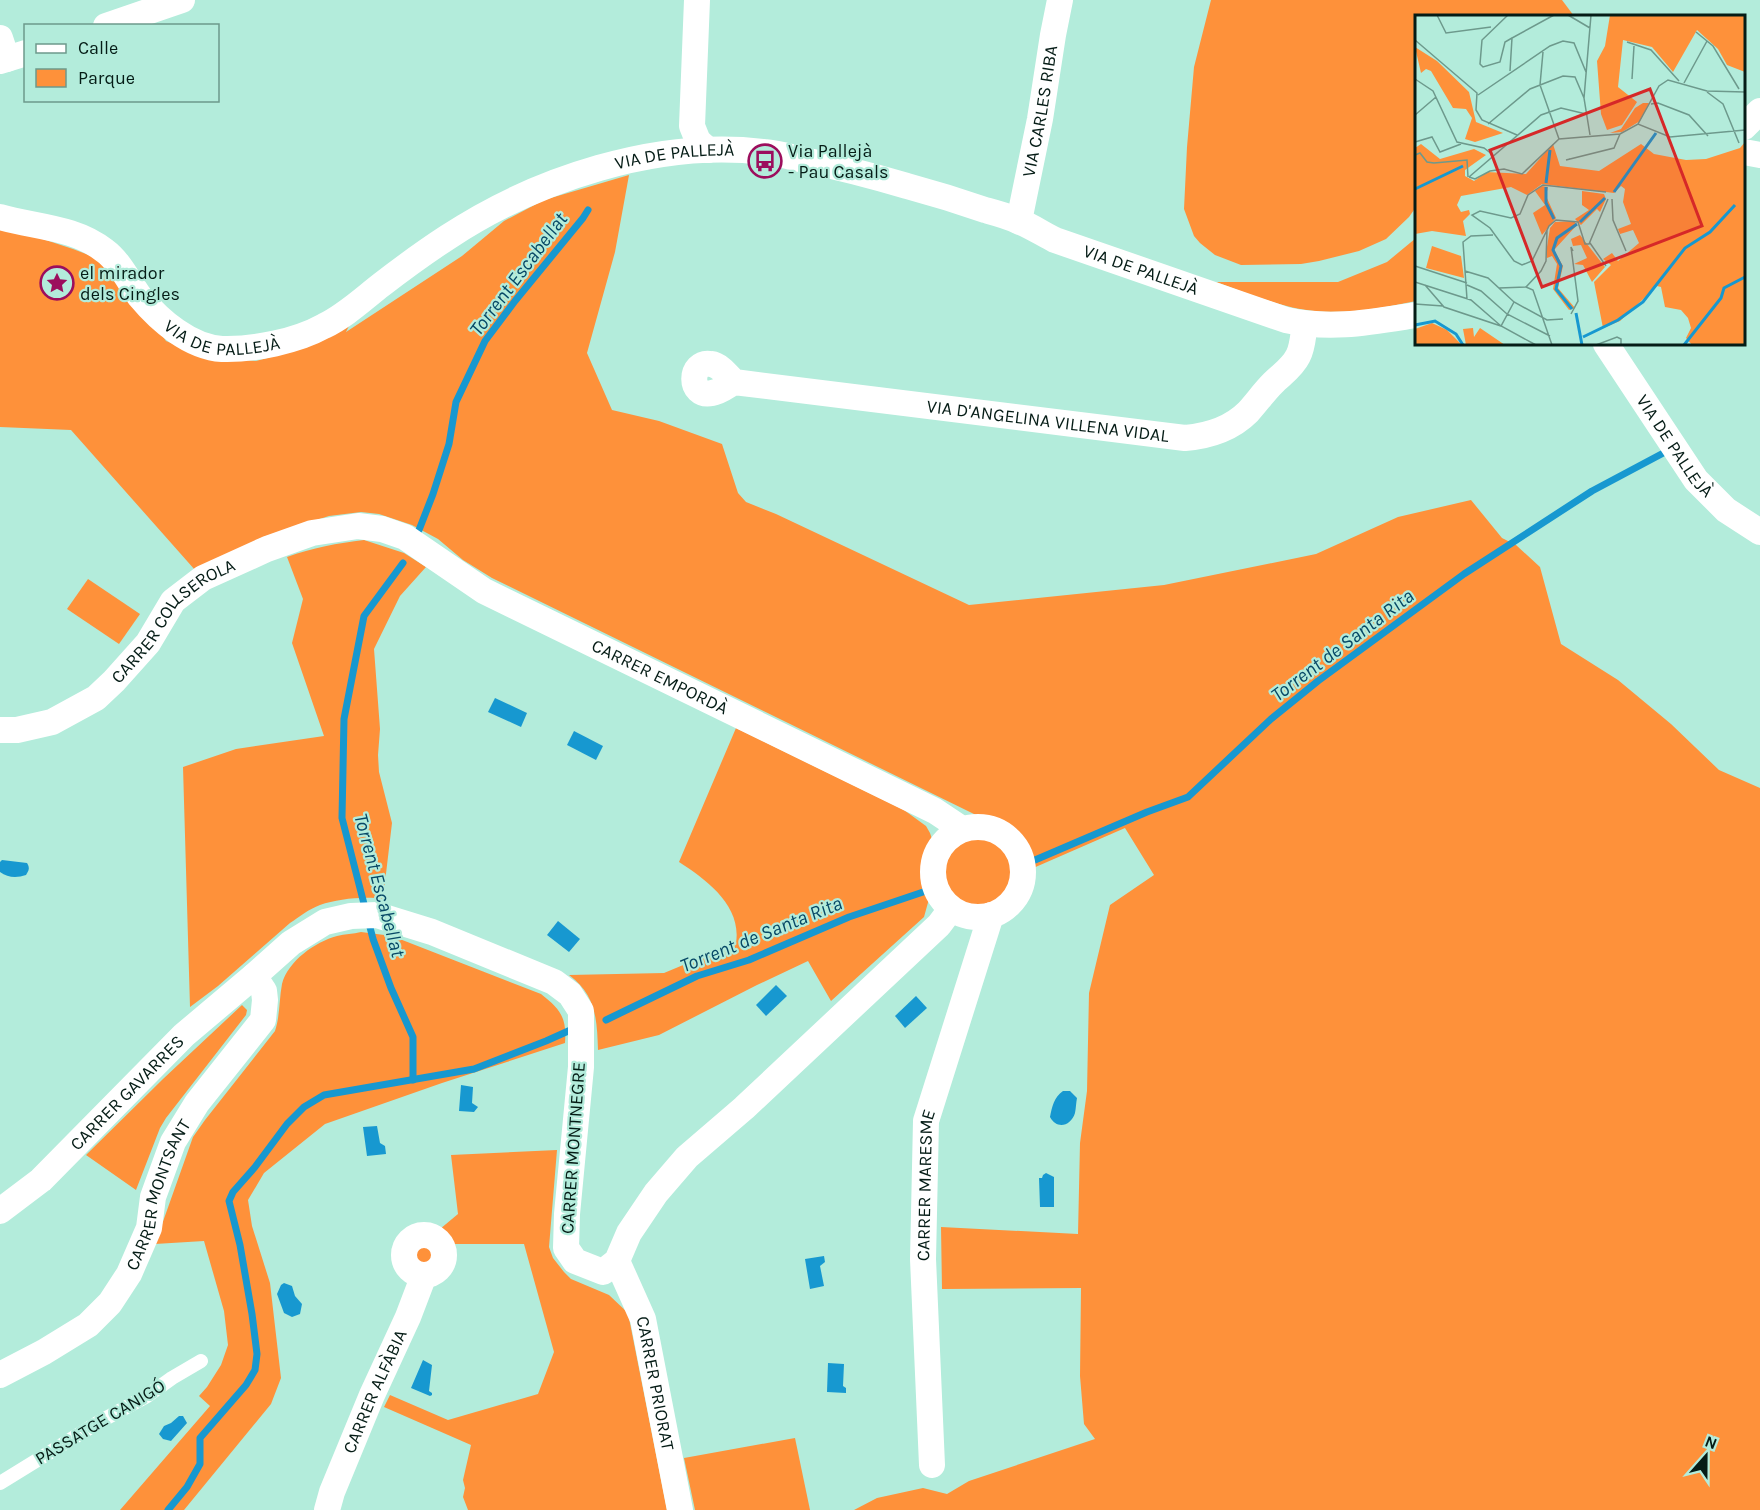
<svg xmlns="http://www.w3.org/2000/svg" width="1760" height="1510" viewBox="0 0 1760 1510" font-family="Karla,sans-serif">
<rect width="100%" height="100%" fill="#b3ecdb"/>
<!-- green -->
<g fill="#fe913a">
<polygon points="1211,0 1562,0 1574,16 1416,16 1416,207 1409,217 1386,239 1359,251 1319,261 1301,264 1241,265 1215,255 1200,243 1194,236 1184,209 1187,147 1194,67"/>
<path d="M 629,175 L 615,252 L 587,353 L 612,410 L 659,421 L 722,444 L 738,493 L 746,502 L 776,514 L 969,605 L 1164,585 L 1316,554 L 1398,517 L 1471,500 L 1502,538 L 1516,545 L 1540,567 L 1561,644 L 1618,680 L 1671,724 L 1719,770 L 1760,788 L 1760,1510 L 854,1510 L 877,1498 L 923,1488 L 947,1494 L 969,1481 L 1095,1439 L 1084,1424 L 1080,1376 L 1081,1288 L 942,1289 L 941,1227 L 1078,1234 L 1080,1143 L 1087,1091 L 1089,993 L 1110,905 L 1154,875 L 1125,828 L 1031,869 C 1037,837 999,824 976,815 L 492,578 L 463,560 L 438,539 L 412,525 L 379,514 L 361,512 L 329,516 L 263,537 L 195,570 L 71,430 L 0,427 L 0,225 L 73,249 L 112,264 L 166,341 L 206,357 L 256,361 L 308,347 L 356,312 L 346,332 L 462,256 L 504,221 L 544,200 Z"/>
<path d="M 1416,238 L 1416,301 C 1379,309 1338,316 1300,309 C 1271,303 1243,292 1216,282 L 1338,282 L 1387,262 Z"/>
<path d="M 364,540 L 404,553 L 426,567 L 400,596 L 374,649 L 380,729 L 378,755 L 379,772 L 392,823 L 383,899 C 364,896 338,899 320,905 C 309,909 299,917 290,923 L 218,986 L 190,1007 L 183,767 L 236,749 L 324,736 L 292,643 L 303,599 L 287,557 C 312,548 338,543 364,540 Z"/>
<polygon points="88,579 140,614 119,644 67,609"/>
<path d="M 736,728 L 904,810 L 926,826 L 930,833 L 933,842 L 925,870 L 929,899 L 924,917 L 831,1001 L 808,961 L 757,985 L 659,1035 L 598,1050 C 597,1019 596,995 569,975 L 664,973 L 736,943 C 742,906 707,880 679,862 Z"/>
<circle cx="978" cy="873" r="36"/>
<path d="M 361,932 L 392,936 L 541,994 C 560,1009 567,1017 565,1043 L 442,1083 L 325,1124 L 264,1173 L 248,1200 L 252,1226 L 270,1283 L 281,1378 L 271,1404 L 184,1510 L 120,1510 L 210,1406 L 199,1396 L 207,1387 L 221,1365 L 228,1345 L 224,1311 L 204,1241 L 155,1244 L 193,1137 L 205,1120 L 275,1031 C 280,1016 279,1000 282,984 C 288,961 315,942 337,936 C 345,934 353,934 361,932 Z"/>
<polygon points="242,1005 247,1010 246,1015 166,1118 160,1128 136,1190 86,1155 163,1079"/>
<polygon points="557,1150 549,1247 553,1258 564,1272 571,1279 609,1295 628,1313 667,1510 468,1510 463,1497 465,1488 463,1480 471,1445 384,1407 390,1395 448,1420 538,1394 554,1352 524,1244 453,1244 451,1238 440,1229 458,1214 451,1155"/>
<circle cx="423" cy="1254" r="14"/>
<polygon points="795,1438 810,1510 695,1510 684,1458"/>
</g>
<!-- water -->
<g fill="#1798d0">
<polygon points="495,698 527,713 521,727 488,712"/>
<polygon points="574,731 603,746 596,760 567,745"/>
<path d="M 2,860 L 27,863 C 30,868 29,870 26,875 C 17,878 8,878 0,872 L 0,862 Z"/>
<polygon points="558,921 580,939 569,952 547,935"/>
<polygon points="776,985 787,996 766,1016 756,1005"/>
<polygon points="916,996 927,1008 905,1028 895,1016"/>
<polygon points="461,1085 473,1087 472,1103 478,1107 474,1112 459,1111"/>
<path d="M 1063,1091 L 1070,1091 L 1077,1098 C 1076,1103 1076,1108 1075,1113 C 1071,1126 1057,1130 1050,1117 C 1052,1107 1054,1097 1063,1091 Z"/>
<polygon points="377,1126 380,1143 385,1146 386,1154 367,1156 363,1127"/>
<polygon points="1046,1173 1054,1177 1054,1207 1040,1207 1039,1178 1042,1178 1043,1175"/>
<polygon points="824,1256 825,1262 820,1266 824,1286 810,1289 805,1259"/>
<polygon points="284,1283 292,1286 295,1296 302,1304 300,1314 292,1317 284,1313 277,1294 281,1285"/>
<polygon points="423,1360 432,1365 429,1391 432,1393 432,1395 430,1396 411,1388"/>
<polygon points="828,1363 844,1364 843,1386 846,1388 846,1393 827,1392"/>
<polygon points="179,1416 183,1416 187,1423 171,1441 163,1439 159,1434 164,1426 171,1423"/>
</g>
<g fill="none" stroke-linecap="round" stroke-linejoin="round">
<!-- stream -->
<g stroke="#1798d0" stroke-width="7">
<polyline points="419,530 433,494 449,444 456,402 485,341 515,301 583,218 588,210"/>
<polyline points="403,563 364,616 344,719 342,818 373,939 391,988 413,1037 413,1080"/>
<polyline points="1035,860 1147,812 1188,797 1271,719 1318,681 1464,574 1592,491 1669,450"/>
<polyline points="606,1020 697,976 749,960 849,917 932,889"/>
<polyline points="168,1510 187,1487 200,1464 200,1438 246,1385 255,1370 257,1354 252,1314 240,1245 229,1201 233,1192 255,1167 287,1124 304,1107 324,1095 474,1069 546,1041 575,1028"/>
</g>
<!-- service -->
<polyline stroke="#fff" stroke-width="14" points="0,1483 99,1422 147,1396 172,1378 201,1361"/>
<!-- minor -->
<g stroke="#fff" stroke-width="26">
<polyline points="697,0 692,126 698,141 708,150"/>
<polyline points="106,26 182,0"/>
<polyline points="0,38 7,59"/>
<polyline points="0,61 26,53"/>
<polyline points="1744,127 1760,111"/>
<polyline points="1744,152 1760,155"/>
<path id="s1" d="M 0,217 C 35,227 75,227 105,251 C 120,262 129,282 140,297 C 160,321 190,347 222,349 C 254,350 297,341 324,326 C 345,316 363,299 381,285 C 403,268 425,252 448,237 C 536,179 658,139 764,152 C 778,153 791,157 804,160 C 839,167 873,176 907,186 C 933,193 959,201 985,210 C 996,213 1008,216 1018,221 C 1031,226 1043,234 1055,240 L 1286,320 C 1331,330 1371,322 1416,315"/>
<path id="s2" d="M 1019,221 L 1040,119 L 1053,35 L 1060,0"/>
<path id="s3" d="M 1606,344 L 1696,480 L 1726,510 L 1760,532"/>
<path id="s4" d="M 734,382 C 727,386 720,392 712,393 C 688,398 689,360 711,364 C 720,365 728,376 734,382 L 1185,438 C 1208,436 1231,429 1248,412 C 1257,402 1264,392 1273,383 C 1282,374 1292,368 1298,356 C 1303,347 1303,334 1305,324"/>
<path id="s5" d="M 0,730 L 17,730 L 52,722 L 96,698 L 114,681 L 148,643 L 173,601 L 203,578 L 267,549 L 312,533 L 358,526 L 382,529 L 405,537 L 484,591 L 935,811 L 962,829"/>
<circle cx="978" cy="872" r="45"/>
<path id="s6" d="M 0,1211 L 41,1180 L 184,1035 L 254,976 L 291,943 L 325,922 L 351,916 L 377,915 L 432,932 L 554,982 L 570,994 L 581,1011 L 581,1067 L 567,1214 L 566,1248 L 575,1261 L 603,1272 L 617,1261 L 629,1233 L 656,1193 L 687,1157 L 744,1108 L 939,925 L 951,909"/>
<circle cx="424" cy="1255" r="20"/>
<path id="s7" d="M 617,1261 L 643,1319 L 680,1510"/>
<path id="s8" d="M 0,1375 L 44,1352 L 88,1325 L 110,1303 L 129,1274 L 149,1228 L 153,1197 L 173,1142 L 197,1103 L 263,1020 L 265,1000 L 264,991 L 254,976"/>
<path id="s9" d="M 932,1465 L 923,1259 L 926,1121 L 991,915"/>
<path id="s10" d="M 327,1510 L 332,1492 L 372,1395 L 408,1317 L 424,1275"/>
</g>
</g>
<!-- icons -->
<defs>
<symbol id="bus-ring" viewBox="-11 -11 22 22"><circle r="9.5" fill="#b3ecdb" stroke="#9c0e5d" stroke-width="1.5"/><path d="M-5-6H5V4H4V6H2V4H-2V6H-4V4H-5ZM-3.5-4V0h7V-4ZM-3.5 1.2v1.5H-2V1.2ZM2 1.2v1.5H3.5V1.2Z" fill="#9c0e5d"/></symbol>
<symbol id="sight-ring" viewBox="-11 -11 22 22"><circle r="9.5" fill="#b3ecdb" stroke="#9c0e5d" stroke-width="1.5"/><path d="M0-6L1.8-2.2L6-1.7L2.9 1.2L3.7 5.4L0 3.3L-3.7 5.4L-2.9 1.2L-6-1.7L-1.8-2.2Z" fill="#9c0e5d"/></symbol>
</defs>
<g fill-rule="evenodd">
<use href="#bus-ring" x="746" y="142" width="38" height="38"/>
<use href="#sight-ring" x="38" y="264" width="38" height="38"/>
</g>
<g text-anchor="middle" stroke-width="4.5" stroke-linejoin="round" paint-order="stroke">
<!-- street labels -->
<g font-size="18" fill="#051c16" stroke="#b3ecdb">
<text dy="6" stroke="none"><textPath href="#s2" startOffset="112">VIA CARLES RIBA</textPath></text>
<text dy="6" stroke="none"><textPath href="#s1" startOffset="771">VIA DE PALLEJÀ</textPath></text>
<text dy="6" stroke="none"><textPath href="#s1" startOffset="1257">VIA DE PALLEJÀ</textPath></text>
<text dy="6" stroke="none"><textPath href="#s1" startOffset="267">VIA DE PALLEJÀ</textPath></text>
<text dy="6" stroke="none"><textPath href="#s4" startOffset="423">VIA D'ANGELINA VILLENA VIDAL</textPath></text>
<text dy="6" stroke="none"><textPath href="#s3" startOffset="123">VIA DE PALLEJÀ</textPath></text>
<text dy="6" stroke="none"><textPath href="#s5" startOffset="214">CARRER COLLSEROLA</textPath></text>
<text dy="6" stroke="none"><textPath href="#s5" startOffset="770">CARRER EMPORDÀ</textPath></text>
<text dy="6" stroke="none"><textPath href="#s6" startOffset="174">CARRER GAVARRES</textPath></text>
<text transform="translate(573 1148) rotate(-86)" y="6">CARRER MONTNEGRE</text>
<text dy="6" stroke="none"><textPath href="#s9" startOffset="280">CARRER MARESME</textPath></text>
<text dy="6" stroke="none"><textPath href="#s8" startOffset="252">CARRER MONTSANT</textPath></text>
<text dy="6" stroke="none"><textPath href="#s7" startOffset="129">CARRER PRIORAT</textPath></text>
<text dy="6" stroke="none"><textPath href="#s10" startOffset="128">CARRER ALFÀBIA</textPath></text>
<text transform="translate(100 1422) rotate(-31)" y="6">PASSATGE CANIGÓ</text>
</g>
<!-- poi labels -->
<g font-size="18" fill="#051c16" stroke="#b3ecdb" text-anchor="start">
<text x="788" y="157">Via Pallejà<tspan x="788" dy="21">- Pau Casals</tspan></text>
<text x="80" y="279">el mirador<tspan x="80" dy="21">dels Cingles</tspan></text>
</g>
<!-- water labels -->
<g font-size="20" font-style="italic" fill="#074866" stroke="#b3ecdb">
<text transform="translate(518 274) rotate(-53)" y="7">Torrent Escabellat</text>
<text transform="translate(1342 645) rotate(-37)" y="7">Torrent de Santa Rita</text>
<text transform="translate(380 885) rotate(75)" y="7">Torrent Escabellat</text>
<text transform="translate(761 934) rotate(-22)" y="7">Torrent de Santa Rita</text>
</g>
</g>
<!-- overview -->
<g transform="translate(1415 15)">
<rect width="330" height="330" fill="#b3ecdb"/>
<path d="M 195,0 L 330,0 L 330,57 L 312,50 L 303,34 L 282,15 L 258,57 L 237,32 L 208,25 L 203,72 L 222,87 L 207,110 L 192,115 L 186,99 L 182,46 L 190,31 ZM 0,32 L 22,46 L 54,77 L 61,107 L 88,118 L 60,127 L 50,124 L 57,103 L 51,94 L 38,93 L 16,56 L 11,54 L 6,58 ZM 228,88 L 234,88 L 225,106 L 207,117 L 195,118 L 206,114 L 220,93 ZM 330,127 L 330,330 L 277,330 L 271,323 L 276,313 L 273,303 L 266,295 L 250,292 L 246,272 L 242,271 L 205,306 L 188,313 L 179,267 L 196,250 L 188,244 L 197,238 L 203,246 L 224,228 L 218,215 L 205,219 L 203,214 L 216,209 L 208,187 L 210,174 L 206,171 L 199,178 L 127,169 L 112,180 L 96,172 L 46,181 L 42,190 L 46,197 L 54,195 L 55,199 L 48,206 L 51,221 L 17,216 L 0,219 L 0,133 L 6,129 L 25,144 L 59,134 L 71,140 L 50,155 L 50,161 L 59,166 L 72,157 L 111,159 L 138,129 L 145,151 L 184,156 L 226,129 L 239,139 L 271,145 L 291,144 L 325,133 ZM 127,171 L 133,172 L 131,181 L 141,203 L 127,220 L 118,198 L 130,190 L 120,176 ZM 167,176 L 189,179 L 191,184 L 185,197 L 182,194 L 166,210 L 160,204 L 174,195 L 167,190 ZM 159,206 L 162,210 L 139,235 L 148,251 L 143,273 L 160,293 L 154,295 L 138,274 L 142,249 L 137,241 L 132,243 L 132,232 L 135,213 L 140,207 ZM 165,220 L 190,252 L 177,267 L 168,250 L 159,249 L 172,243 L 166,230 L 158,231 L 156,224 ZM 17,231 L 46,241 L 49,263 L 11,253 ZM 17,308 L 32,315 L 47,330 L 0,330 L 0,314 ZM 58,313 L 59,322 L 65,313 L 90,330 L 51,330 L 48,314 Z" fill="#fe913a"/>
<path fill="none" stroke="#1798d0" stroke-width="3" d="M 131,168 L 135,135M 131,172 L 131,188 L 139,204M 0,174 L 48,151M 199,177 L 241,118M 165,207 L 190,183M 157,294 L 141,274 L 146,251 L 138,235 L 142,223 L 162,209M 161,298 L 167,330M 0,310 L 20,306 L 41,319 L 48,330M 168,322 L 203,305 L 228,287 L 270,233 L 295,217 L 320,190M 269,330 L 306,283 L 309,273 L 330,262"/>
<path fill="none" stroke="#6d998c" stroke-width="1.5" d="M 22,0 L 31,18 L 76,12M 93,0 L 67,25 L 65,49 L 68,52 L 85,47 L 90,27 L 97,23M 153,0 L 175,13M 281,17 L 298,31 L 324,74M 0,25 L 62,78 L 61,95 L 67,105 L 102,120M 212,27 L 236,35 L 264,66M 128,37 L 125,70 L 144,124M 95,56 L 97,23 L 139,0M 0,64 L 18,76 L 42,127 L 69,133 L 78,140M 217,64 L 219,31M 269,68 L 292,26M 292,77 L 308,89 L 324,128M 63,80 L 135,31 L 148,26 L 159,28 L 171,57M 236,89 L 243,88 L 274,100 L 293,121M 0,100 L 21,82M 73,109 L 115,74 L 148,61 L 160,62 L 169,83M 223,109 L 244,71 L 253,65 L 292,76 L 330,77M 175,120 L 169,83 L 176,0M 0,127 L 17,122 L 25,137 L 46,129M 0,140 L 5,138 L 12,147 L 19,148 L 52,145 L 53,162M 155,144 L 151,145 L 199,133 L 205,119M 54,162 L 60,164 L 75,156 L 89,154 L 107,159 L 144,124 L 205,119 L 223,109 L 255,122 L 330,115M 54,162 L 126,100 L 146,93 L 171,99M 191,177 L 128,170 L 113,180 L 105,199 L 96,203 L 65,196 L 57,200 L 75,213 L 99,246 L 107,250 L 117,246 L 134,211 L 141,205 L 163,207 L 170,229 L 174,229 L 193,184M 197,184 L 198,205 L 211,236M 175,228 L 191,251M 0,251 L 52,268M 50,256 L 73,263 L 99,287 L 132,305 L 148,304M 0,267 L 56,285 L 86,311 L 121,330M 10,270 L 29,292 L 86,311 L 99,287M 52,270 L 66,276 L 92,299 L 135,321M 111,272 L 118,275 L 137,330M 84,273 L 111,272 L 126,256 L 131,246 L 132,215M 52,284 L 48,227 L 56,221 L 78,220M 0,289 L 28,291M 156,299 L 163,286 L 156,232 L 158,236M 181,330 L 202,322 L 206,324 L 206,330"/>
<path fill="#d62828" fill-opacity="0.15" stroke="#d62828" stroke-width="3" d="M 235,74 L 287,211 L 127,272 L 75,135 Z"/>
<rect width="330" height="330" fill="none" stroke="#051c16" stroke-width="3"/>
</g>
<!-- legend -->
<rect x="24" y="24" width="195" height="78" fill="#b3ecdb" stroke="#6d998c" stroke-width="1.5"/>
<rect x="36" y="44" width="30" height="9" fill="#ffffff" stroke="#6d998c" stroke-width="1.5"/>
<text x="78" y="54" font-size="18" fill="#051c16">Calle</text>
<rect x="36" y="69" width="30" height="18" fill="#fe913a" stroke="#6d998c" stroke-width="1.5"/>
<text x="78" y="84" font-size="18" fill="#051c16">Parque</text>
<!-- north arrow -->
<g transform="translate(1706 1456) rotate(21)" stroke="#b3ecdb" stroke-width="4.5" paint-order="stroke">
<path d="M0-4.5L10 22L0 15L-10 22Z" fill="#051c16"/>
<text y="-9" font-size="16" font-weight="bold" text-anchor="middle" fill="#051c16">N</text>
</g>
</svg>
